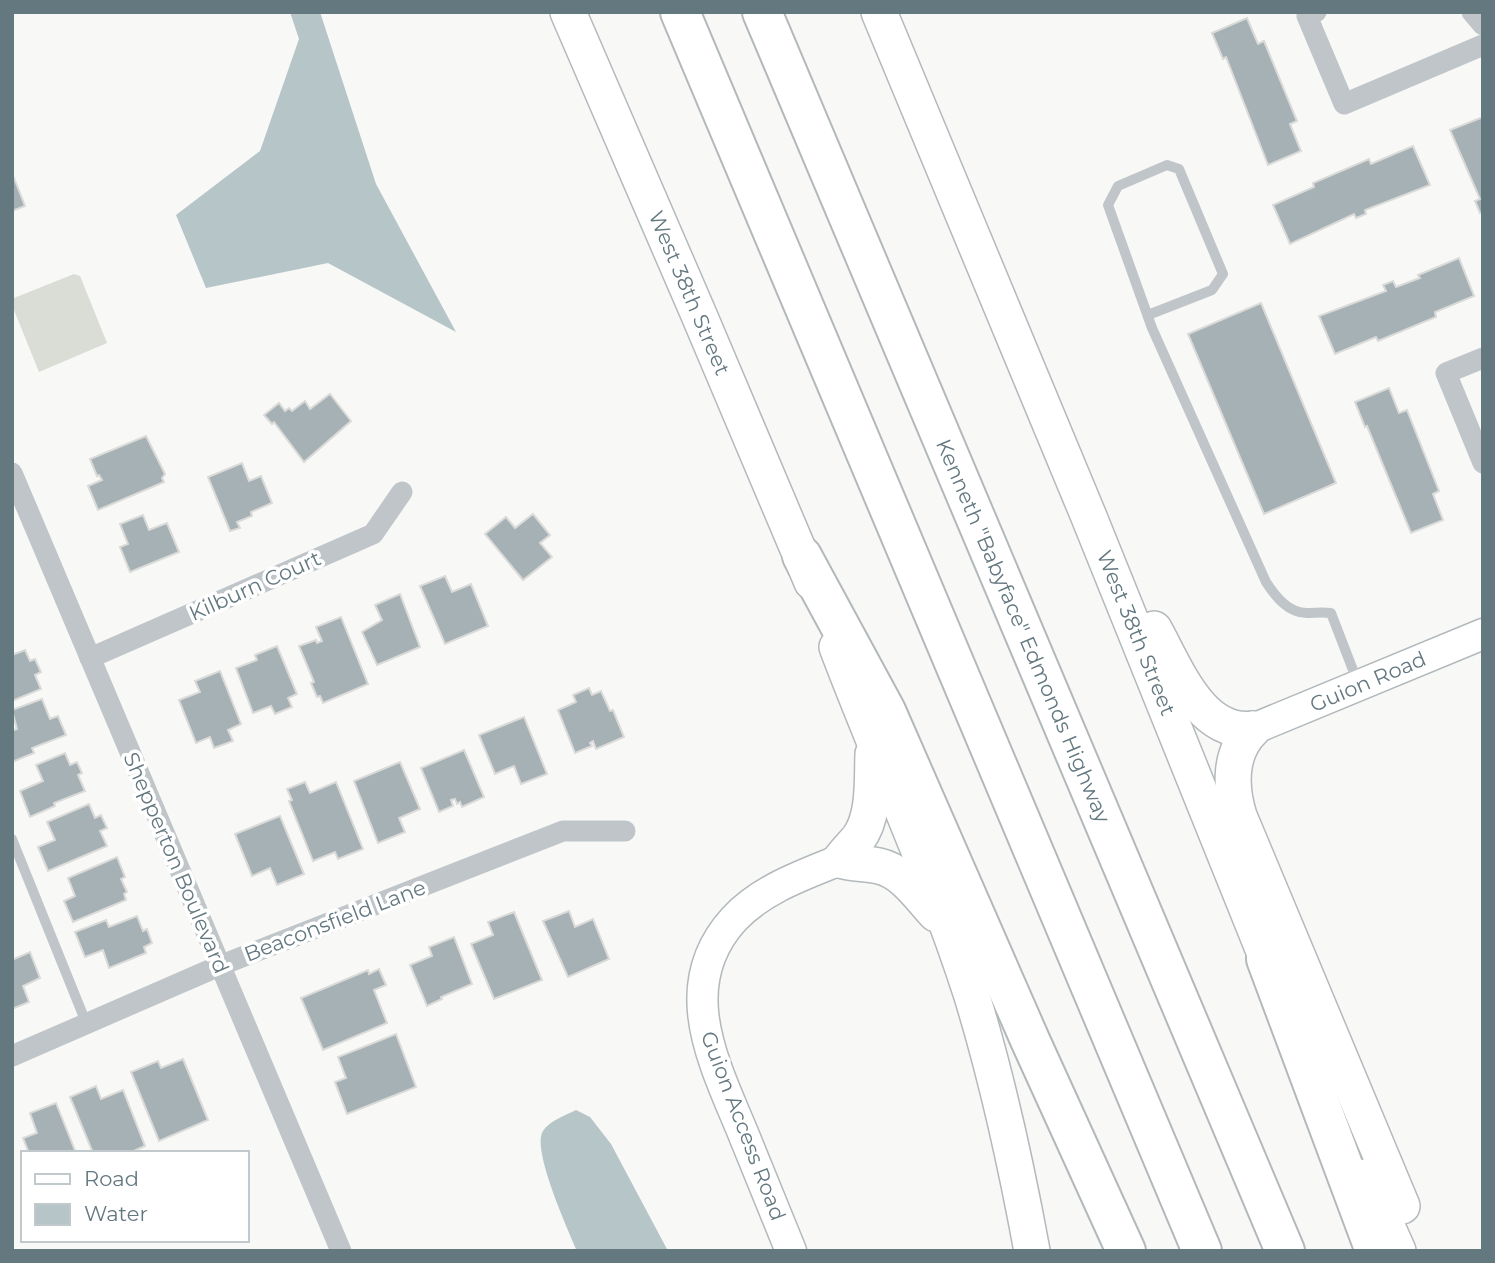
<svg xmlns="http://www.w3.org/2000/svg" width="1495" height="1263" viewBox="0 0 1495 1263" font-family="Montserrat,sans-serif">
<rect width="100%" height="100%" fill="#f8f8f6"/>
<!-- green -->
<polygon fill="#d9ddd5" points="74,274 80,276 107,343 39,372 12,305 14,298"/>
<!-- water -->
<g fill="#b6c5c7">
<polygon points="290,12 320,12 376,184 456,332 328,263 206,288 176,215 260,151 299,39"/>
<path d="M 576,1110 L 590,1117 L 611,1144 L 668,1251 L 577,1251 C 568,1230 531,1148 543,1131 C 549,1121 566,1115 576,1110 Z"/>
</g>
<!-- building -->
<g fill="#a6b1b5" stroke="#dadad8" stroke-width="2">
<polygon points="1247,18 1258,44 1264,41 1297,121 1290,124 1301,151 1268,165 1226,57 1223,59 1212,33"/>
<polygon points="1483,117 1483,212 1480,213 1475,201 1480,199 1450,130"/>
<polygon points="1413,146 1430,185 1365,210 1366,214 1356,218 1354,214 1290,244 1273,205 1314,187 1313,183 1369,159 1371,164"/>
<polygon points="12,173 25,206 12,211"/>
<polygon points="1459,258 1474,296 1435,312 1436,317 1378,341 1376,337 1335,354 1319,316 1386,291 1383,285 1393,281 1396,287 1420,278 1418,275"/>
<polygon points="1261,303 1336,483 1264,514 1188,334"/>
<polygon points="1389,388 1399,413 1407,410 1439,491 1433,494 1443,520 1411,533 1367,426 1365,427 1355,402"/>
<polygon points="330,394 351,421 304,462 274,422 272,424 264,415 279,403 285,411 289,408 292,411 305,401 310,409"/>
<polygon points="146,436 165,474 162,478 164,482 98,510 88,486 102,480 99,475 97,476 90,459"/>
<polygon points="242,463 249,481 261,476 272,503 251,512 252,516 237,522 240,528 230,531 208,477"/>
<polygon points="533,514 550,535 540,543 552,557 523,580 485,534 506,517 515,528"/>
<polygon points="143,515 149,530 167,523 179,552 130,572 120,547 128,544 120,524"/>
<polygon points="445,576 452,592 471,584 488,626 445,644 420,586"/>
<polygon points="400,594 420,647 377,665 362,632 382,620 375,605"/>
<polygon points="341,617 368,684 323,703 320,696 317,697 311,683 314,682 299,646 316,640 317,643 322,641 316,627"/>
<polygon points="277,646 297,694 288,698 292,707 275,714 271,706 253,713 236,668 257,660 255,655"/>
<polygon points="25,650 30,661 35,659 41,672 35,675 41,689 12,701 12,655"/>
<polygon points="220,671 241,724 228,730 233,741 214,748 210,737 196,743 179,700 200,692 195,681"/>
<polygon points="589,688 592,695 601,691 610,711 613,710 624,737 596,749 593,741 590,743 592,746 575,753 558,710 576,702 573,695"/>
<polygon points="42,699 50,719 58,716 66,735 32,748 34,753 12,762 12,731 17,729 12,710"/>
<polygon points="524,717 547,774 521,784 514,766 495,774 479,735"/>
<polygon points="464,750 484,797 462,807 460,802 457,804 455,799 451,800 453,806 439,812 421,768"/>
<polygon points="65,753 70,765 77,762 82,773 78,775 85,791 54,803 55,806 30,817 20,791 43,781 36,765"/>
<polygon points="400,762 420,809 399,818 405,832 378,843 354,781"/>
<polygon points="305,782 310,793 336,782 363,849 338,859 335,852 313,861 289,801 292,800 287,789"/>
<polygon points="89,804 95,818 101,815 107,828 100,831 107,846 48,871 38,847 55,840 47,822"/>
<polygon points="280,816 304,874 277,885 270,868 252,876 235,834"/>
<polygon points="117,857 125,877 121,879 127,892 124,894 126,900 73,922 64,901 75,896 68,878"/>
<polygon points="569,911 575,927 593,919 609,959 568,977 543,921"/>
<polygon points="514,912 542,980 494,999 471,944 493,935 488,922"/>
<polygon points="137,916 143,931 147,929 152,943 144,947 146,953 109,968 103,950 85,957 75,932 106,920 109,927"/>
<polygon points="454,937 472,984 441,997 442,999 427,1006 410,965 432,956 429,947"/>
<polygon points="30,952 40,978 23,986 29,1002 12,1009 12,960"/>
<polygon points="379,969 386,985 374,990 387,1023 323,1050 301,998 368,970 369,974"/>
<polygon points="396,1034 416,1087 347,1114 335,1082 346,1078 338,1057"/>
<polygon points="183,1059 208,1120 159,1141 131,1072 158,1061 161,1068"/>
<polygon points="96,1086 101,1099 123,1090 145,1146 129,1153 93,1153 70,1097"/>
<polygon points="56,1103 76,1153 29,1153 23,1138 37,1133 30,1113"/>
</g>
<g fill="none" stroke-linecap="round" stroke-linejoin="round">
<defs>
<g id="secondary">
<polyline points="1253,729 1483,634"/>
<path d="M 791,1251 C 775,1211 759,1172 743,1133 C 714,1063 673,986 734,919 C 762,889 803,875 840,860"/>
</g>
<g id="primary">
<polyline points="568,12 699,315 812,582"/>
<polyline points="879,12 1089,517 1278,986"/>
<path d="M 1154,629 C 1175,666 1200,736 1253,729"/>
<path d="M 837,647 C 881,763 933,875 971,993 C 997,1077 1016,1164 1032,1251"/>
<path d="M 1253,729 C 1229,752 1230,787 1239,816 L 1402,1206"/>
<path d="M 873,754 C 872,780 875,817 858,839 C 852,846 845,853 840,860 C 853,864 866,863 879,866 C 903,871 920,897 936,914"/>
<polyline points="1365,1177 1398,1251"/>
</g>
<g id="highway">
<polyline points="680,12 1202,1251"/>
<polyline points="762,12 1285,1251"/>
<polyline points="802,556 886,711 1030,1040 1126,1251"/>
<polyline points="1266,959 1375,1251"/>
</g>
</defs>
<!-- secondary casing -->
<use href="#secondary" stroke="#b2b9bc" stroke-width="33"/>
<!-- primary casing -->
<use href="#primary" stroke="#b3b9bc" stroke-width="38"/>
<!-- highway casing -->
<use href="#highway" stroke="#b3b8bb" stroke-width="42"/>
<!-- lane -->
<g stroke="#bfc5c8" stroke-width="10">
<path d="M 1148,315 L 1212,290 L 1223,274 L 1179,169 L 1167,165 L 1118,186 L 1108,205 L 1152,328 L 1266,582 C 1275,596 1288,613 1307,613 C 1315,613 1322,612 1331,613 L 1358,683"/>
<polyline points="12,839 87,1025"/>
</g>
<!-- street -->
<g stroke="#bfc5c8" stroke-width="21">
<polyline points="1316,12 1307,16 1344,104 1483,45"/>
<polyline points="1472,12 1483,25"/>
<polyline points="1483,358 1446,373 1483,463"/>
<polyline points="12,473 341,1251"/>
<polyline points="90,658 373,534 402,492"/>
<polyline points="12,1056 219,966 563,831 625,831"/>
</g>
<!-- secondary -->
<use href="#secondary" stroke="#fff" stroke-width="30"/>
<!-- primary -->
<use href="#primary" stroke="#fff" stroke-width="35"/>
<!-- highway -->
<use href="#highway" stroke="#fff" stroke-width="38"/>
</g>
<g text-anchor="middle" stroke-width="7" stroke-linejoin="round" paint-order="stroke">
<!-- street labels -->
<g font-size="21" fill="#647880" stroke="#fff">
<text transform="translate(689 293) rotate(67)" y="7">West 38th Street</text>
<text transform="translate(255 586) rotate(-24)" y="7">Kilburn Court</text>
<text transform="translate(1023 631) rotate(67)" y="7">Kenneth "Babyface" Edmonds Highway</text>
<text transform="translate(1136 633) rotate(68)" y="7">West 38th Street</text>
<text transform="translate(1368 682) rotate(-23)" y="7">Guion Road</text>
<text transform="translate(176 863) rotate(67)" y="7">Shepperton Boulevard</text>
<text transform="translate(335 921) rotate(-21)" y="7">Beaconsfield Lane</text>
<text transform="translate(743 1126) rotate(69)" y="7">Guion Access Road</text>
</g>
</g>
<!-- border -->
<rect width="1495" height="1263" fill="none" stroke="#647880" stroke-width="28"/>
<!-- legend -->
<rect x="21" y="1151" width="228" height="91" fill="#ffffff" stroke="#c1c9cc" stroke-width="2"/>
<rect x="35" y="1174" width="35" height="10" fill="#ffffff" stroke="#c1c9cc" stroke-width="2"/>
<text x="84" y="1186" font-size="21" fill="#647880">Road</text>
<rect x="35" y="1204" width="35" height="21" fill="#b6c5c7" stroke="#c1c9cc" stroke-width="2"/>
<text x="84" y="1221" font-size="21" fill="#647880">Water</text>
</svg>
